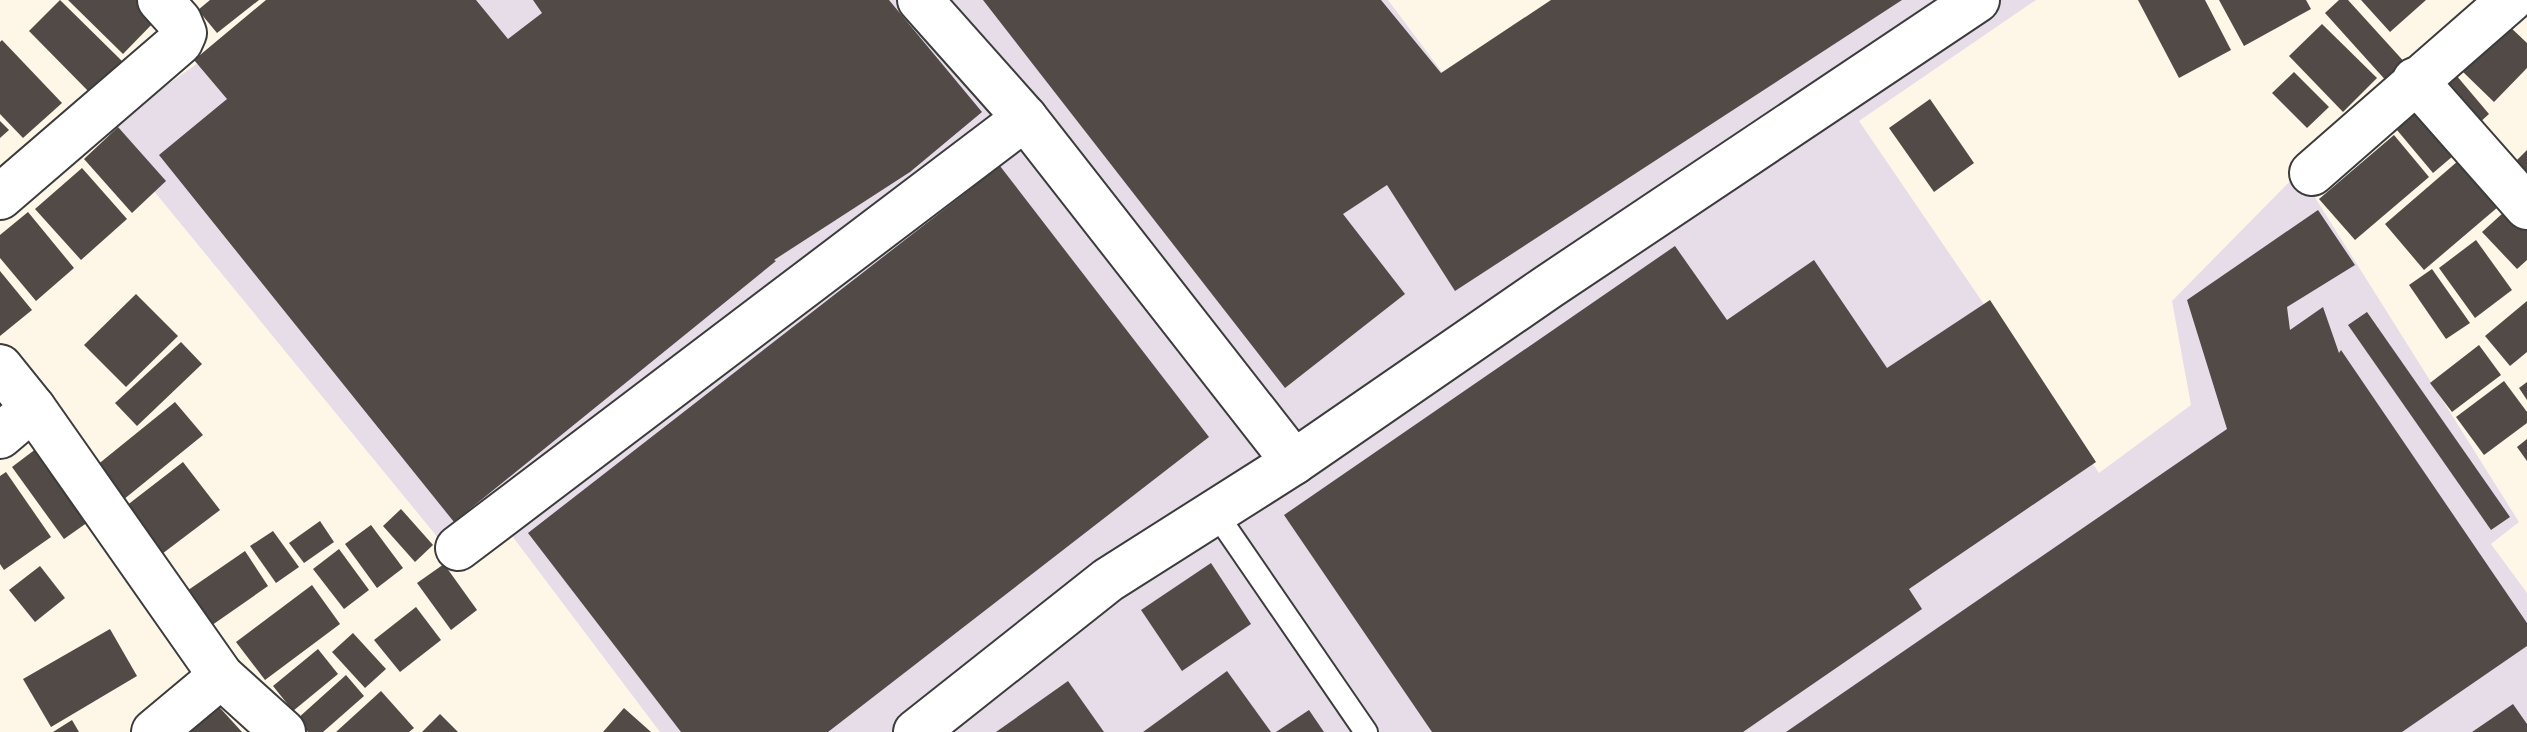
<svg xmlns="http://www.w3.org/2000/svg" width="2527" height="732" viewBox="0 0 2527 732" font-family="'Source Serif 4',serif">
<rect width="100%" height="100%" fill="#fef7e7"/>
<!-- industrial -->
<polygon fill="#e6dde9" points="286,0 1388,0 1451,84 1567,0 2036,0 1859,121 2099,473 2191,405 2172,301 2299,172 2519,522 2491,544 2527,593 2527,732 660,732 503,524 457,561 104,130"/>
<!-- building -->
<g fill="#514a46">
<polygon points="60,0 125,64 93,96 29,31"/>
<polygon points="68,0 139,0 158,18 123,54"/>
<polygon points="210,0 259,0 217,33 198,10"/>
<polygon points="266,0 476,0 508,39 542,13 533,0 889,0 982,112 910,172 774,260 776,261 454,522 159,155 227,99 194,60"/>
<polygon points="983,0 1381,0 1441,73 1551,0 1902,0 1455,291 1387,185 1343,214 1405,294 1285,388"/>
<polygon points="2138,0 2205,0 2231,50 2179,78"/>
<polygon points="2219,0 2306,0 2311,9 2244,46"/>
<polygon points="2339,0 2348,0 2408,66 2389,84 2325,13"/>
<polygon points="2361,0 2426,0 2390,32"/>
<polygon points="2322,24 2377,78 2343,112 2289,56"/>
<polygon points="2508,25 2527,43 2527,68 2494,102 2463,72"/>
<polygon points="2,40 62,103 23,138 0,114 0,42"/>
<polygon points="2445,62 2489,114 2468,133 2424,81"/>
<polygon points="2294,72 2329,107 2307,128 2272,93"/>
<polygon points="2426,96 2466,145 2433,173 2392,124"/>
<polygon points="1930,99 1974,163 1934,192 1889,128"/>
<polygon points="0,121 9,130 0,138"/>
<polygon points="118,127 166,181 132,213 84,159"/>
<polygon points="2394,135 2429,177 2355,240 2319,199"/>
<polygon points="2527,150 2527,193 2505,172"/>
<polygon points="2458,161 2498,207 2424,270 2385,224"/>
<polygon points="1000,166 1209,437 828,732 681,732 528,533"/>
<polygon points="82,168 127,219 81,260 35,209"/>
<polygon points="2514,203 2527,217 2527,260 2517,269 2482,232"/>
<polygon points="2318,210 2355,265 2287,307 2290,330 2323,307 2339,353 2341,350 2527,623 2527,646 2402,732 1786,732 2227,429 2187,300"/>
<polygon points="28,212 74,268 36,301 0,258 0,235"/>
<polygon points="2476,240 2512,290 2475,318 2439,268"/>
<polygon points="1675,246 1727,320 1814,260 1887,368 1990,300 2096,462 1909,589 1922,609 1743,732 1432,732 1284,515"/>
<polygon points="2432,269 2470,323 2446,339 2409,285"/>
<polygon points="0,271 32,310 0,336"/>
<polygon points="136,294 178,336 126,387 84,345"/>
<polygon points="2527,301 2527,352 2510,366 2485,336"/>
<polygon points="2367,312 2510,517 2491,530 2348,325"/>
<polygon points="181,342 202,364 137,426 115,403"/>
<polygon points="2479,345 2501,375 2452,412 2430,383"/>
<polygon points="2504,381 2527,412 2527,423 2484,455 2456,417"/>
<polygon points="2527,382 2527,400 2519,388"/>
<polygon points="175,402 203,435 118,504 91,470"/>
<polygon points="2527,439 2527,461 2517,447"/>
<polygon points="45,442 98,515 64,539 12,467"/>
<polygon points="183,462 220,510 154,560 117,513"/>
<polygon points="6,472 51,537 4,570 0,564 0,476"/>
<polygon points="401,509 433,545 415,562 383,526"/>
<polygon points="320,521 334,542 304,563 289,543"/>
<polygon points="371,525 403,568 377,588 345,544"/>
<polygon points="273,531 299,567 276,583 250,546"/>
<polygon points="339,549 369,590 344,609 313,569"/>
<polygon points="245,551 268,586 205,630 181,595"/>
<polygon points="1211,563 1251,624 1182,671 1141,610"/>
<polygon points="444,564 477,610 451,630 417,583"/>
<polygon points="40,566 65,598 35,622 9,590"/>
<polygon points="312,585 340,624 265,680 236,642"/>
<polygon points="416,607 441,640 400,672 374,640"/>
<polygon points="110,629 137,676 51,727 23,679"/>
<polygon points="353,633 386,669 365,688 332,652"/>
<polygon points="318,649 338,674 293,711 273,686"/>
<polygon points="1227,671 1271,732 1143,732"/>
<polygon points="346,675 364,696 323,732 308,732 297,719"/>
<polygon points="1068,681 1104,732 996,732"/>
<polygon points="381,691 414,728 409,732 336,732"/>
<polygon points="211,698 242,732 174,732"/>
<polygon points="2513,704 2527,724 2527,732 2472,732"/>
<polygon points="624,708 651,732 603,732"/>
<polygon points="1309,710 1324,732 1276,732"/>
<polygon points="440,714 458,732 422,732"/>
<polygon points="72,720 79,732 53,732"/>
</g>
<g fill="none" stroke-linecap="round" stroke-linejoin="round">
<defs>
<polyline id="lane" points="1215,512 1366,732"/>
<g id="street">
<polyline points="920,0 1025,118 1294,462"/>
<polyline points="2415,80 2527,207"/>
<polyline points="2312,173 2510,0"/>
<polyline points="0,197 180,42 184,33 179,21 160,0"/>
<polyline points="0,367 33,408 221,676 283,732"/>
<polyline points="0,436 33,408"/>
<polyline points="458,548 1025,118"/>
<polyline points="154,732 221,676"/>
<polyline points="916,732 1108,580 1294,462 1548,287 1977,0"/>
</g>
</defs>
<!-- lane casing -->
<use href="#lane" stroke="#3c3c3c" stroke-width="26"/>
<!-- street casing -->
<use href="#street" stroke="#3c3c3c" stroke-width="48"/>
<!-- lane -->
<use href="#lane" stroke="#fff" stroke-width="22"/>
<!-- street -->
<use href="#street" stroke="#fff" stroke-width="44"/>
</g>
</svg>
